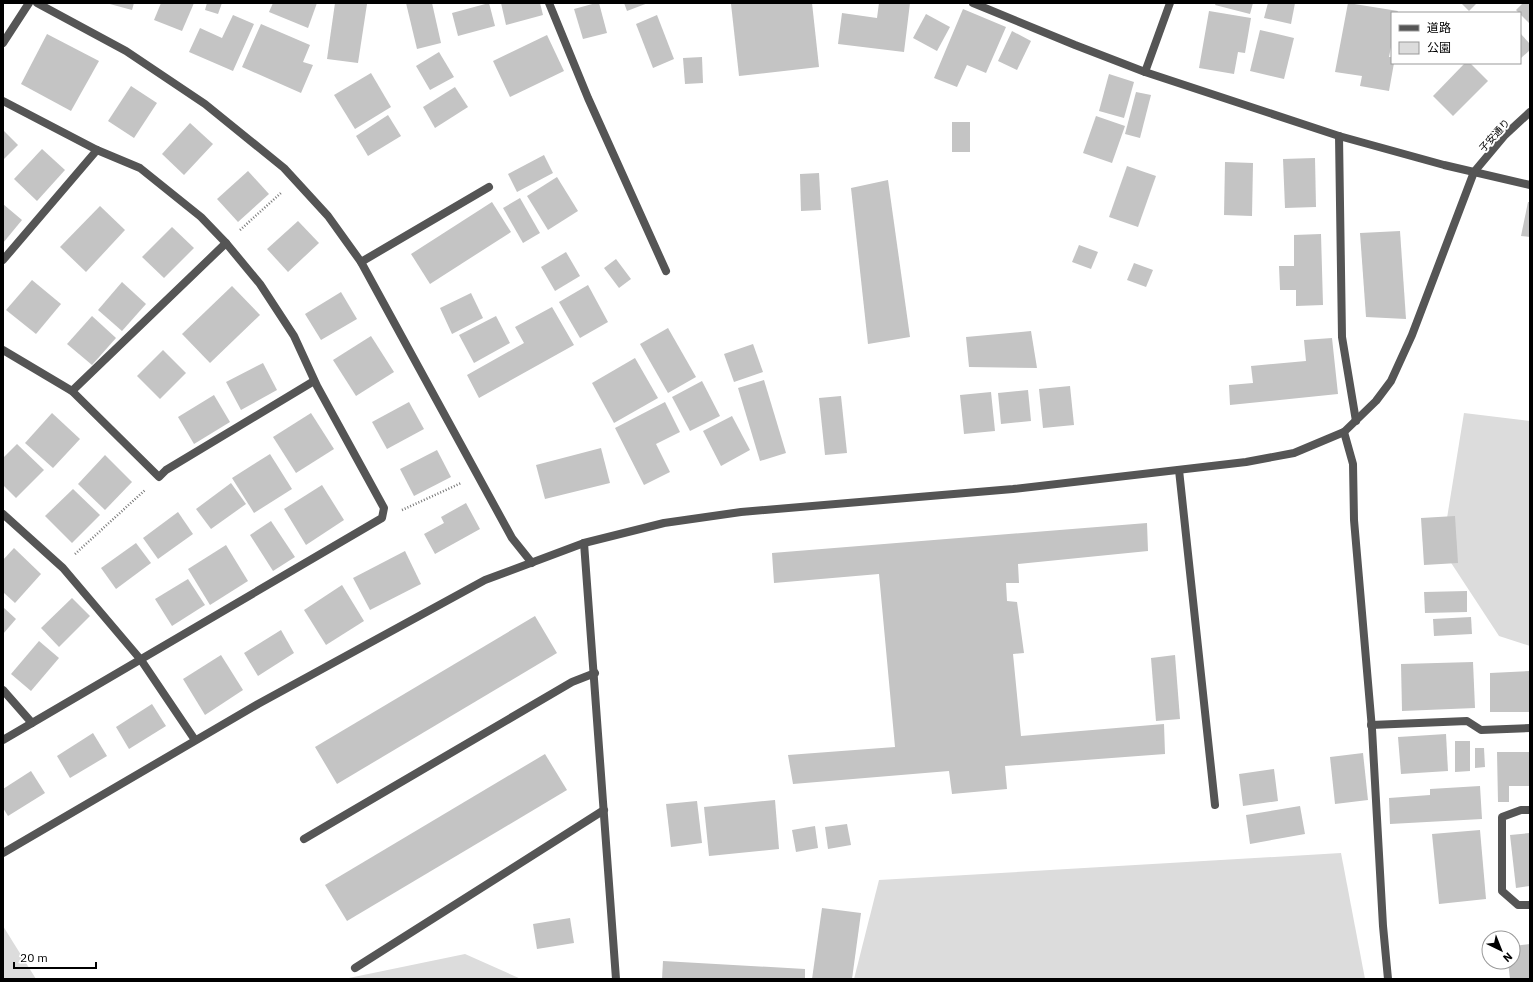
<svg xmlns="http://www.w3.org/2000/svg" width="1533" height="982" viewBox="0 0 1533 982" font-family="'IBM Plex Sans','Noto Sans JP',sans-serif">
<rect width="100%" height="100%" fill="#fff"/>
<!-- green -->
<g fill="#dcdcdc">
<polygon points="1464,413 1530,421 1530,646 1499,636 1442,549"/>
<polygon points="1341,853 1365,979 854,979 879,880"/>
<polygon points="3,926 36,979 3,979"/>
<polygon points="465,954 521,979 344,979"/>
</g>
<!-- building -->
<g fill="#c4c4c4">
<polygon points="106,3 134,3 132,10"/>
<polygon points="161,3 194,3 182,31 154,20"/>
<polygon points="207,3 222,3 218,14 205,10"/>
<polygon points="273,3 317,3 308,28 269,12"/>
<polygon points="335,3 367,4 358,63 327,59"/>
<polygon points="406,3 432,3 441,43 417,49"/>
<polygon points="489,3 495,26 458,36 452,13"/>
<polygon points="501,3 540,3 543,15 506,25"/>
<polygon points="596,3 599,3 607,33 583,39 574,9"/>
<polygon points="624,3 648,3 627,11"/>
<polygon points="737,3 812,3 819,67 739,76 731,4"/>
<polygon points="879,3 910,3 904,52 838,44 842,13 877,18"/>
<polygon points="1216,3 1253,3 1250,14 1215,5"/>
<polygon points="1268,3 1295,3 1291,24 1264,18"/>
<polygon points="1348,3 1398,11 1397,13 1392,13 1392,42 1389,57 1392,57 1392,63 1394,63 1389,91 1360,86 1362,76 1335,72"/>
<polygon points="1461,3 1477,3 1469,11"/>
<polygon points="1523,3 1530,3 1530,24 1516,10"/>
<polygon points="963,9 1006,27 986,73 967,65 957,87 934,78"/>
<polygon points="1209,11 1251,18 1245,53 1238,52 1234,74 1199,68"/>
<polygon points="926,14 950,27 937,51 913,38"/>
<polygon points="233,15 254,24 233,71 189,52 200,28 222,38"/>
<polygon points="657,15 674,59 653,68 636,24"/>
<polygon points="261,24 310,45 303,62 313,65 301,93 242,67"/>
<polygon points="1260,30 1294,38 1284,79 1250,71"/>
<polygon points="1012,31 1031,41 1017,70 998,61"/>
<polygon points="1520,33 1530,44 1530,50 1520,59"/>
<polygon points="47,34 99,61 71,111 21,84"/>
<polygon points="547,35 564,71 510,97 493,61"/>
<polygon points="439,52 454,77 430,90 416,66"/>
<polygon points="702,57 703,83 685,84 683,58"/>
<polygon points="1465,63 1470,63 1488,81 1453,116 1433,96"/>
<polygon points="371,73 391,107 355,129 334,95"/>
<polygon points="1109,74 1134,82 1124,118 1099,111"/>
<polygon points="131,86 157,103 134,138 108,121"/>
<polygon points="455,87 468,107 435,128 423,107"/>
<polygon points="1136,92 1151,95 1140,138 1125,134"/>
<polygon points="388,115 401,136 368,156 356,136"/>
<polygon points="1096,116 1125,126 1112,163 1083,153"/>
<rect x="952" y="122" width="18" height="30"/>
<polygon points="190,123 213,144 184,175 162,154"/>
<polygon points="3,130 18,145 3,160"/>
<polygon points="42,149 65,170 37,201 14,179"/>
<polygon points="544,155 553,173 517,192 508,174"/>
<polygon points="1315,158 1316,207 1285,208 1283,159"/>
<polygon points="1225,162 1253,163 1252,216 1224,215"/>
<polygon points="1127,166 1156,176 1138,227 1109,217"/>
<polygon points="248,171 269,194 238,222 217,199"/>
<polygon points="819,173 821,210 801,211 800,174"/>
<polygon points="557,177 578,211 548,230 527,196"/>
<polygon points="888,180 910,337 868,344 851,188"/>
<polygon points="520,198 540,233 523,243 503,208"/>
<polygon points="492,202 511,232 430,284 411,254"/>
<polygon points="1528,202 1530,202 1530,237 1521,236"/>
<polygon points="3,204 22,220 3,243"/>
<polygon points="100,206 125,230 86,272 60,247"/>
<polygon points="298,221 319,243 288,272 267,249"/>
<polygon points="172,227 194,248 164,278 142,257"/>
<polygon points="1400,231 1406,319 1366,317 1360,233"/>
<polygon points="1321,234 1323,305 1296,306 1296,290 1280,290 1279,266 1294,266 1294,235"/>
<polygon points="1079,245 1098,252 1091,269 1072,262"/>
<polygon points="566,252 580,276 555,291 541,267"/>
<polygon points="616,259 631,279 619,288 604,268"/>
<polygon points="1134,263 1153,270 1146,287 1127,280"/>
<polygon points="32,280 61,304 36,334 6,310"/>
<polygon points="122,282 146,304 122,331 98,310"/>
<polygon points="588,285 608,322 580,338 559,302"/>
<polygon points="232,286 260,315 210,363 182,334"/>
<polygon points="341,292 357,319 321,340 305,314"/>
<polygon points="471,293 483,318 452,334 440,308"/>
<polygon points="552,307 574,345 479,398 467,375 524,343 515,327"/>
<polygon points="92,316 116,338 92,365 67,344"/>
<polygon points="496,316 510,343 474,363 459,335"/>
<polygon points="668,328 696,377 668,393 640,344"/>
<polygon points="1031,331 1037,368 969,367 966,337"/>
<polygon points="371,336 394,372 356,396 333,360"/>
<polygon points="1332,338 1338,394 1230,405 1229,385 1253,383 1251,366 1306,361 1304,340"/>
<polygon points="753,344 763,372 734,382 724,354"/>
<polygon points="163,350 186,373 160,399 137,376"/>
<polygon points="635,358 658,398 614,423 592,383"/>
<polygon points="263,363 277,390 241,410 226,382"/>
<polygon points="764,380 786,453 760,461 738,388"/>
<polygon points="702,381 720,416 690,431 672,397"/>
<polygon points="1070,386 1074,425 1043,428 1039,389"/>
<polygon points="1028,390 1031,421 1001,424 998,393"/>
<polygon points="991,392 995,431 964,434 960,395"/>
<polygon points="214,395 230,422 194,444 178,417"/>
<polygon points="841,396 847,453 825,455 819,398"/>
<polygon points="409,402 424,429 387,449 372,422"/>
<polygon points="665,402 680,432 656,444 670,472 644,485 615,428"/>
<polygon points="52,413 80,439 53,468 25,443"/>
<polygon points="311,413 334,449 296,473 273,437"/>
<polygon points="732,416 750,450 721,466 703,431"/>
<polygon points="17,444 44,470 16,498 3,485 3,458"/>
<polygon points="601,448 610,483 545,499 536,465"/>
<polygon points="437,450 451,477 414,496 400,469"/>
<polygon points="270,454 292,489 254,513 232,478"/>
<polygon points="105,455 132,482 105,510 78,484"/>
<polygon points="231,483 246,504 211,529 196,509"/>
<polygon points="322,485 344,520 306,545 284,509"/>
<polygon points="73,489 100,515 72,543 45,516"/>
<polygon points="466,503 480,529 435,554 424,534 444,523 441,517"/>
<polygon points="178,512 193,534 158,559 143,538"/>
<polygon points="1455,516 1458,563 1424,565 1421,518"/>
<polygon points="271,521 295,557 273,571 250,535"/>
<polygon points="1147,523 1148,551 1018,564 1019,583 1006,583 1007,601 1017,602 1024,653 1013,654 1021,736 1164,724 1165,754 1005,766 1007,789 952,794 949,771 793,784 788,755 895,747 879,574 774,583 772,553"/>
<polygon points="136,543 151,563 116,589 101,568"/>
<polygon points="226,545 248,581 210,605 188,569"/>
<polygon points="14,548 41,574 15,603 3,592 3,560"/>
<polygon points="405,551 421,584 370,610 353,578"/>
<polygon points="188,579 205,605 172,626 155,599"/>
<polygon points="342,585 364,621 326,645 304,610"/>
<polygon points="1467,591 1467,612 1425,613 1424,592"/>
<polygon points="72,598 90,616 59,647 41,628"/>
<polygon points="3,607 16,619 3,634"/>
<polygon points="535,616 557,653 337,784 315,747"/>
<polygon points="1471,617 1472,634 1434,636 1433,619"/>
<polygon points="281,630 294,653 258,676 244,653"/>
<polygon points="39,641 59,658 31,691 11,674"/>
<polygon points="221,655 243,690 205,715 183,679"/>
<polygon points="1175,655 1180,719 1156,721 1151,658"/>
<polygon points="1473,662 1475,708 1402,711 1401,664"/>
<polygon points="1530,671 1530,712 1490,712 1490,673"/>
<polygon points="152,704 166,726 129,749 116,727"/>
<polygon points="93,733 107,756 70,778 57,756"/>
<polygon points="1446,734 1448,771 1401,774 1398,737"/>
<polygon points="1455,741 1470,741 1470,771 1455,772"/>
<polygon points="1475,748 1484,748 1485,767 1475,768"/>
<polygon points="1497,752 1530,752 1530,786 1509,786 1509,802 1498,802"/>
<polygon points="1363,753 1368,800 1335,804 1330,757"/>
<polygon points="545,754 567,790 347,921 325,885"/>
<polygon points="1274,769 1278,801 1243,806 1239,774"/>
<polygon points="31,771 45,793 8,816 3,808 3,789"/>
<polygon points="1480,786 1482,819 1390,824 1389,798 1430,795 1430,789"/>
<polygon points="775,800 779,849 709,856 704,807"/>
<polygon points="697,801 702,843 671,847 666,804"/>
<polygon points="1300,806 1305,834 1250,844 1246,815"/>
<polygon points="847,824 851,845 828,849 825,827"/>
<polygon points="815,826 818,848 796,852 792,830"/>
<polygon points="1480,830 1486,899 1439,904 1432,834"/>
<polygon points="1530,833 1530,886 1516,888 1510,835"/>
<polygon points="822,908 861,913 852,979 812,979"/>
<polygon points="570,918 574,943 537,949 533,924"/>
<polygon points="1530,944 1530,979 1510,979 1508,962 1513,962 1513,946"/>
<polygon points="663,961 805,969 805,979 662,979"/>
</g>
<g fill="none" stroke-linecap="round" stroke-linejoin="round">
<!-- path -->
<g stroke="#777" stroke-width="2.5" stroke-dasharray="1 2" stroke-linecap="butt">
<polyline points="240,230 282,192"/>
<polyline points="402,510 461,483"/>
<polyline points="75,554 145,490"/>
</g>
<!-- service -->
<polyline stroke="#555" stroke-width="8" points="1339,136 1342,337 1356,421"/>
<!-- minor -->
<g stroke="#555" stroke-width="8">
<polyline points="549,3 588,98 666,271"/>
<polyline points="973,3 1075,45 1145,72 1339,136 1444,165 1530,185"/>
<polyline points="3,43 29,3"/>
<polyline points="1145,72 1170,3"/>
<polyline points="3,101 97,150 140,168 201,217 226,243 260,284 294,336 317,386 384,508 382,518 3,740"/>
<polyline points="3,260 97,150"/>
<polyline points="361,262 489,187"/>
<polyline points="3,350 72,391 159,477 166,470 314,381"/>
<polyline points="72,391 226,243"/>
<polyline points="1344,432 1353,464 1354,520 1372,729 1383,926 1388,979"/>
<polyline points="1179,470 1215,805"/>
<polyline points="3,514 63,568 141,660 195,740"/>
<polyline points="584,543 616,979"/>
<polyline points="3,690 32,723"/>
<polyline points="1371,725 1467,721 1481,730 1530,728"/>
<polyline points="1530,810 1521,810 1502,817 1502,891 1518,905 1530,905"/>
<polyline points="304,839 572,682 595,673"/>
<polyline points="355,968 604,810"/>
</g>
<!-- tertiary -->
<g stroke="#555" stroke-width="8">
<polyline points="37,3 126,51 205,104 284,168 328,216 361,262 512,538 532,563"/>
<polyline points="3,853 258,704 485,580 584,543 664,523 741,512 1013,489 1246,462 1294,453 1344,432 1376,401 1391,381 1412,335 1474,172 1505,135 1530,112"/>
</g>
</g>
<g text-anchor="middle" stroke-width="4" stroke-linejoin="round" paint-order="stroke">
<!-- street labels -->
<g font-size="10" fill="#000" stroke="#fff">
<text transform="translate(1494 135) rotate(-48)" y="4">子安通り</text>
</g>
</g>
<!-- border -->
<rect width="1533" height="982" fill="none" stroke="#000000" stroke-width="8"/>
<!-- legend -->
<rect x="1391" y="12" width="130" height="52" fill="#ffffff" stroke="#999999"/>
<rect x="1399" y="25" width="20" height="6" fill="#555555" stroke="#999999"/>
<text x="1427" y="32" font-size="12" fill="#000000">道路</text>
<rect x="1399" y="42" width="20" height="12" fill="#dcdcdc" stroke="#999999"/>
<text x="1427" y="52" font-size="12" fill="#000000">公園</text>
<!-- north arrow -->
<g transform="translate(1501 950) rotate(137)"><circle r="19" fill="#ffffff" stroke="#999999"/>
<path d="M0-3L7 15L0 10L-7 15Z" fill="#000000"/>
<text y="-6" font-size="11" font-weight="bold" text-anchor="middle" fill="#000000">N</text>
</g>
<!-- scale -->
<path d="M14 962v6h82v-6" fill="none" stroke="#000000" stroke-width="2"/>
<text x="20" y="962" font-size="12" fill="#000000" stroke="#ffffff" stroke-width="3" paint-order="stroke">20 m</text>
</svg>
